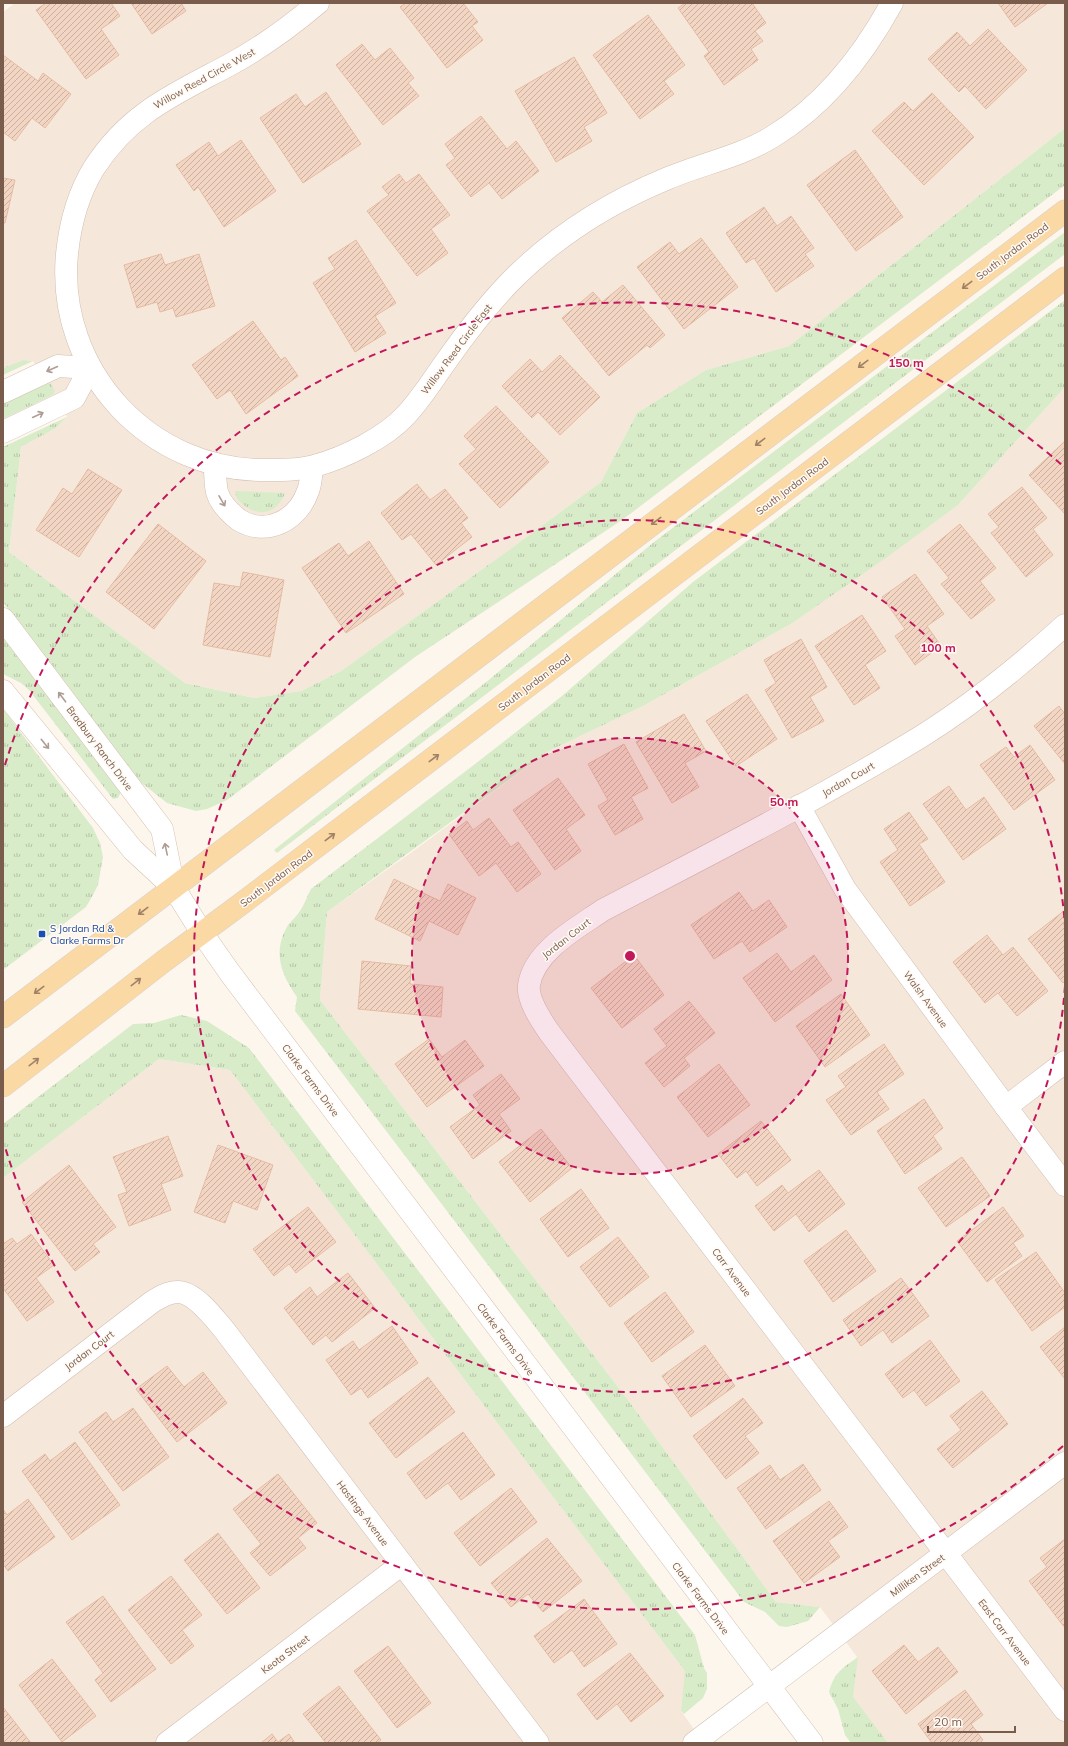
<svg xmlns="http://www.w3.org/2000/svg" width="1068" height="1746" viewBox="0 0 1068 1746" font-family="Mulish,sans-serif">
<defs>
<pattern id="grass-tufts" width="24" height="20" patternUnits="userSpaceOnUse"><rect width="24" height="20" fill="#d8ecc9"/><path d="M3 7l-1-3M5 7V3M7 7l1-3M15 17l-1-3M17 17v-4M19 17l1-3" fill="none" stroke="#b4c2a5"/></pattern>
<pattern id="building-hatch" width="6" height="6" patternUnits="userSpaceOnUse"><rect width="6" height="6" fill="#f3d5c3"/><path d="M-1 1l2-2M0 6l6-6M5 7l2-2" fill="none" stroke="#cab0a1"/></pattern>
</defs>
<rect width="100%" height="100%" fill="#fdf6ec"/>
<!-- residential -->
<g fill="#f5e8da">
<polygon points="15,3 1065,3 1065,128 789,346 706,370 637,413 601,482 509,550 341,671 301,691 254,698 185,683 9,552 21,447 56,428 67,417 33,361 23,360 3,368 3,12"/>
<polygon points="1065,387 1065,1743 888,1743 852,1697 857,1657 820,1607 776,1602 628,1400 320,1000 327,912 412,852 547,752 641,707 791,624 958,505"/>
<polygon points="159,1059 230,1070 686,1672 681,1711 704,1743 3,1743 3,1178"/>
</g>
<!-- grass -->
<g fill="url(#grass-tufts)">
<polygon points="1065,128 1065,185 622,520 415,657 227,800 207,809 196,811 167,803 139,781 3,602 3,447 67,417 56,428 21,447 9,552 185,683 254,698 301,691 341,671 509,550 601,482 637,413 706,370 789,346"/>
<polygon points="1065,232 1065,254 277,853 274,850 490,679 654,542"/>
<path d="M 1065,300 L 1065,387 L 958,505 L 890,555 L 791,624 L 641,707 L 547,752 L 327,912 L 320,1000 L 628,1400 L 776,1602 L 820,1607 L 808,1621 L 787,1627 L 779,1626 L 765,1612 L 744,1602 L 295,1011 L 297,997 C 281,974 272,952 288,925 C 292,920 297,916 300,911 C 305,904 307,896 311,889 L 475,764 L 562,696 L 693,582 Z"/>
<polygon points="23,360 33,361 3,375 3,368"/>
<polygon points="46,383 51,384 55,391 53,395 3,419 3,403"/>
<path d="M 235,491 L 285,493 C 278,512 261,518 245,506 C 239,501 236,499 235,491 Z"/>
<polygon points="3,634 122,790 118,798 113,799 29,690 21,683 3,674"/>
<polygon points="3,709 93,828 100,843 103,857 98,885 93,895 86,907 3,970"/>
<polygon points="181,1015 207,1021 249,1048 695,1635 704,1668 707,1673 707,1689 703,1698 684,1714 681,1711 685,1671 230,1070 159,1059 3,1178 3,1124 133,1024 154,1023"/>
<path d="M 858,1657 L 853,1697 L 888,1743 L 851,1743 L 845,1735 L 838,1709 L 829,1692 C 834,1673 842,1668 858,1657 Z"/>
</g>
<!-- building -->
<g fill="url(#building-hatch)" stroke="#e6bba3">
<polygon points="46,3 111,3 120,16 101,29 119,55 86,79 36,10"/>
<polygon points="131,3 181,3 186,11 152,34"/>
<polygon points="406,3 438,3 440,5 443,3 463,3 478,22 472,26 483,40 447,68 400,7"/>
<polygon points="685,3 752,3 766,23 755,31 763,41 751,49 758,60 724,85 704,56 709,52 678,8"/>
<polygon points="998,3 1048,3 1015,27"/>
<polygon points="648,15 685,65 664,81 674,94 640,119 593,55"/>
<polygon points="988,29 1027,70 986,109 965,86 959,92 928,59 957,32 970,46"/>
<polygon points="362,44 375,60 390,48 414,78 408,83 419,96 383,125 336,65"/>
<polygon points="3,55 38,81 43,73 71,94 45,128 32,118 15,141 3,132"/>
<polygon points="574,57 607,113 584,127 592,141 556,162 515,91"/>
<polygon points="326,92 361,144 303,183 260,118 296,94 305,107"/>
<polygon points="932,93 974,137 924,185 872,131 904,102 913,111"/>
<polygon points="481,116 507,149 516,141 539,171 502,199 489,183 471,197 446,165 455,158 445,144"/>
<polygon points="241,140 276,191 224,227 198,187 194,191 176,165 209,142 218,156"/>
<polygon points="855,150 903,217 856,251 807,185"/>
<polygon points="399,174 406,183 419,174 450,215 431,229 448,253 417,276 367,211 389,195 382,187"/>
<polygon points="3,178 15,180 5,223 3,223"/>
<polygon points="764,207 777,226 791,216 814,248 805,254 814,266 776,292 754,258 746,263 726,233"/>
<polygon points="701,238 738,287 684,329 637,267 670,242 679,254"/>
<polygon points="356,240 396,303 375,316 386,333 355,352 313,283 335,269 328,258"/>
<polygon points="161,254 165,265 199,254 215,306 176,317 173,308 160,312 157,302 137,308 124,265"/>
<polygon points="623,285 665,335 650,348 647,345 609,376 562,318 593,292 602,302"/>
<polygon points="253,321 281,360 285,357 298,376 246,414 230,390 217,399 192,365"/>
<polygon points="560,355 600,397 560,435 538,412 532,418 502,386 530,359 542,372"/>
<polygon points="496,406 549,462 500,508 459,464 476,449 464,436"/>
<polygon points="1065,441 1065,514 1029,475"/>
<polygon points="88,469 122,490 79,557 36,530 63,488 72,494"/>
<polygon points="417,484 430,500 445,489 468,518 461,523 472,537 436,565 411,534 402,540 381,513"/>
<polygon points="1022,487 1047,518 1033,529 1053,555 1026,577 991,533 999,527 988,514"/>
<polygon points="158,524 206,561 154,629 106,592"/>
<polygon points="960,524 996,568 980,581 995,600 971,619 941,584 949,578 927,551"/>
<polygon points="369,541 404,594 346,633 302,568 339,543 348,556"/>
<polygon points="243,572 284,580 270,657 203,645 214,583 240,587"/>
<polygon points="915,574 944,614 927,626 941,646 915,665 895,636 905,629 882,597"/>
<polygon points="862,615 886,651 865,665 880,688 854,705 815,646"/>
<polygon points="801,639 827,687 810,697 824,721 792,738 765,690 776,683 764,660"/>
<polygon points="747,694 777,739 736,766 706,721"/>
<polygon points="1059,706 1065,714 1065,764 1034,726"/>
<polygon points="684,714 706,751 685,763 699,787 672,803 636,742"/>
<polygon points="624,744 648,788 631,797 643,819 615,835 598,806 608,800 588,764"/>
<polygon points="1030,745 1055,780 1014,810 980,765 1006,747 1014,757"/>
<polygon points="558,778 585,815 566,829 581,851 555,870 513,810"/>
<polygon points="949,786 966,810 984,797 1006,829 963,860 923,804"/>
<polygon points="909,812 928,839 919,844 945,882 910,906 880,862 898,850 884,829"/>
<polygon points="489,818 511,847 518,842 541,874 517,892 496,863 479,876 449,834 467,821 473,830"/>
<polygon points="394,879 440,901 448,884 476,898 458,935 429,921 420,941 375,919"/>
<polygon points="739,892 753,911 769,900 787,927 750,952 742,941 714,959 691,925"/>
<polygon points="1065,910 1065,981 1063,983 1028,939"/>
<polygon points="987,935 1003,955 1013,947 1048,991 1017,1016 998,993 985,1003 953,962"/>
<polygon points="777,953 791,972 814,955 832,980 775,1022 743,978"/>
<polygon points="634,955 664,995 622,1028 591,988"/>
<polygon points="362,961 411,966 410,984 443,987 441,1017 358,1009"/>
<polygon points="841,994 870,1035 825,1067 796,1026"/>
<polygon points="689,1001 715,1033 684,1058 690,1066 664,1087 645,1063 667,1046 654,1029"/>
<polygon points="429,1039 442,1057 465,1040 484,1066 427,1107 395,1064"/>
<polygon points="884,1044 904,1074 877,1092 889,1109 851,1135 826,1100 846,1087 838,1076"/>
<polygon points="719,1064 750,1105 708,1137 677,1097"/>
<polygon points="501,1074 520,1099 499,1114 511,1131 473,1159 450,1127 480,1105 473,1095"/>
<polygon points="924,1099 943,1128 933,1136 942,1149 905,1174 877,1131"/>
<polygon points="761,1121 791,1160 757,1186 746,1171 737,1178 718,1154"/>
<polygon points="541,1129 572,1168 530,1202 499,1162"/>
<polygon points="168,1136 183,1176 161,1184 171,1210 129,1226 118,1195 127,1192 113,1157"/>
<polygon points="218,1145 273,1165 257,1210 233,1201 225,1223 194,1212"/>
<polygon points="962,1157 990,1196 946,1227 918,1188"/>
<polygon points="69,1165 116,1227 93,1244 100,1252 75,1271 22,1202"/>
<polygon points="819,1170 845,1204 809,1232 796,1214 774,1231 755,1206 782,1185 788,1193"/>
<polygon points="581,1189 609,1228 568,1257 540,1219"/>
<polygon points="308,1207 336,1242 296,1273 289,1264 274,1276 253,1249"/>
<polygon points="1003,1207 1024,1236 1013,1243 1022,1256 987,1282 957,1241"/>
<polygon points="846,1230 876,1271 833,1302 804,1261"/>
<polygon points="31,1234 54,1265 36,1278 54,1302 27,1321 3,1288 3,1244 12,1238 17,1244"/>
<polygon points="618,1237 649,1277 610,1307 580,1267"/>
<polygon points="1036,1252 1065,1293 1065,1307 1032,1331 995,1280"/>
<polygon points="348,1273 375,1308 332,1342 326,1335 313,1345 284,1308 310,1287 317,1297"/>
<polygon points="901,1278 929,1316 892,1343 883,1330 861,1346 843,1320"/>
<polygon points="665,1292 694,1332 652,1362 624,1323"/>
<polygon points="392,1326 418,1363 368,1398 361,1388 351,1395 326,1360 353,1341 359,1350"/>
<polygon points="1065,1327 1065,1379 1040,1347"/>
<polygon points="930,1340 960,1381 926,1406 914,1390 903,1398 885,1374"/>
<polygon points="705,1345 735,1386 691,1417 662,1376"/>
<polygon points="167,1366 184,1387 203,1372 227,1403 177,1442 136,1389"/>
<polygon points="428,1377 455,1412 396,1458 369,1423"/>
<polygon points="982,1391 1008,1424 953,1468 937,1449 961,1430 950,1416"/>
<polygon points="743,1398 763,1423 745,1436 759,1453 726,1479 693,1436"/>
<polygon points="133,1408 169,1457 123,1491 79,1432 106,1412 113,1422"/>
<polygon points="463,1432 495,1475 461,1500 448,1483 426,1499 407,1473"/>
<polygon points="75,1442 120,1505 72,1540 22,1471 45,1454 50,1461"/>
<polygon points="803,1464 821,1490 766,1529 737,1488 770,1465 780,1480"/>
<polygon points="278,1474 317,1523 298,1538 306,1548 270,1576 250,1553 261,1544 233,1509"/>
<polygon points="511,1488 537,1522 480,1566 454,1533"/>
<polygon points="28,1499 55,1537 8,1571 3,1564 3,1509 7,1515"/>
<polygon points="829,1501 848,1527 828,1541 840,1557 804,1583 773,1541"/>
<polygon points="218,1533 260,1588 227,1614 184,1560"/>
<polygon points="547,1538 582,1581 543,1612 528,1594 511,1607 491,1583"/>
<polygon points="1065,1539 1065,1628 1029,1581 1047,1567 1040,1558"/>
<polygon points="171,1576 202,1615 182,1630 194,1646 171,1664 128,1610"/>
<polygon points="103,1596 156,1669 111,1702 95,1680 103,1673 66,1622"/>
<polygon points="584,1599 617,1644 584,1667 572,1650 554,1663 534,1636"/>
<polygon points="904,1645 918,1662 938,1647 958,1672 906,1714 872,1671"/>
<polygon points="388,1646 431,1703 397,1728 354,1671"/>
<polygon points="630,1653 664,1696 631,1722 617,1704 597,1720 577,1694"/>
<polygon points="52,1659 96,1716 62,1742 19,1685"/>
<polygon points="339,1686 381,1740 377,1743 326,1743 303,1714"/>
<polygon points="965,1690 983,1715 971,1724 983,1740 980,1743 932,1743 918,1724"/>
<polygon points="3,1707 31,1743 3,1743"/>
<polygon points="272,1734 278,1742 289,1734 295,1743 261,1743"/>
</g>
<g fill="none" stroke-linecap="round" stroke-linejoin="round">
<defs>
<g id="street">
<path d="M 318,3 C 291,26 262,47 231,64 C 175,94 130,112 94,168 C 78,194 70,224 67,254 C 56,372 151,473 269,470 C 284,470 300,470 314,466 C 344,458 385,438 406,415 C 422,398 434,378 447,360 C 466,333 486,307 509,283 C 553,238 608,203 666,179 C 701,164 739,157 772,137 C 825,105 863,56 892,3"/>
<polyline points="3,392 58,366 90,368"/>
<polyline points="3,432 74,398 90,368"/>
<path d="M 215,464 C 215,473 215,483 217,492 C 220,503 230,513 239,520 C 267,537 298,520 308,491 C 311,484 311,475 312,467"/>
<path d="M 1065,625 C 1021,665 973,704 922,736 C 819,799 710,854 603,910 C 577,928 534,951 529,985 C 527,1000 541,1020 549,1032 L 1065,1710"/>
<polyline points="799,806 845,889 1006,1107 1065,1185"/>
<polyline points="1006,1107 1065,1062"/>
<path d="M 3,1416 L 152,1302 C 160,1297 168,1292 178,1292 C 195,1292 215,1319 225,1331 L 538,1743"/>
<polyline points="167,1743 402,1564"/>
<polyline points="694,1743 1065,1463"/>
</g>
<g id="secondary">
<polyline points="3,619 162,829 174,888"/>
<polyline points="3,691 133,850 174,888 202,933 230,973 812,1743"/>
</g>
<g id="primary">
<polyline points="3,1017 1065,211"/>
<polyline points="3,1086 164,961 241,904 1065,278"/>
</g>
</defs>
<!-- street casing -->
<use href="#street" stroke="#d1beb0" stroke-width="23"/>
<!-- secondary casing -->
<use href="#secondary" stroke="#d6c0b0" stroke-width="23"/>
<!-- primary casing -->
<use href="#primary" stroke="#dad1cd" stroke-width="23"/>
<!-- street -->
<use href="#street" stroke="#fff" stroke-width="22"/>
<!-- secondary -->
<use href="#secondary" stroke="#fff" stroke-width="22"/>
<!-- primary -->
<use href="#primary" stroke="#fbd9a5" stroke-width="22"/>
</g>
<!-- one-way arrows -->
<defs><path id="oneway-shaft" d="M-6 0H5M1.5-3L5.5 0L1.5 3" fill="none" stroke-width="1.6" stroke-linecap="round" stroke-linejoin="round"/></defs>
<g stroke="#a18267">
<use href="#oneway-shaft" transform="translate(967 285) rotate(143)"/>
<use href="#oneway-shaft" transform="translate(863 364) rotate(143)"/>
<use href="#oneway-shaft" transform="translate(760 442) rotate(143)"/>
<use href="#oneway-shaft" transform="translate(656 521) rotate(143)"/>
<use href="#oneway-shaft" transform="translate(434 758) rotate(-37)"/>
<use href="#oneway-shaft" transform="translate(330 837) rotate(-37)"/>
<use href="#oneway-shaft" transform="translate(143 911) rotate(143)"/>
<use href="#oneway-shaft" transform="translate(136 982) rotate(-38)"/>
<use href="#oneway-shaft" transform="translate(39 990) rotate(143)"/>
<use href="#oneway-shaft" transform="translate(34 1062) rotate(-38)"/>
</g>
<g stroke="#af9d94">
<use href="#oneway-shaft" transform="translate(52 369) rotate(156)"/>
<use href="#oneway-shaft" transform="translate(38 415) rotate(-25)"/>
<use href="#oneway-shaft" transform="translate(222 501) rotate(60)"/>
<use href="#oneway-shaft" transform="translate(62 697) rotate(-127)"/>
<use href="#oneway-shaft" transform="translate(45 744) rotate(51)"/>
<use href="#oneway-shaft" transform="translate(166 849) rotate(-102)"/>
</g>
<!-- distance rings -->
<circle cx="630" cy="956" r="218" fill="#c2185b" fill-opacity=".12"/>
<g fill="none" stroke="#c2185b" stroke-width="2" stroke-dasharray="7 5">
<circle cx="630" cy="956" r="218"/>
<path d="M1065 986A436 436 0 1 1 1065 926"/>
<path d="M1063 1446A654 654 0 0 1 5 1147M5 765A654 654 0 0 1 1063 466"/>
</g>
<!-- markers -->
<rect fill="#1a4fb4" stroke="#fffaf3" stroke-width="1.5" x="38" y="930" width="8" height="8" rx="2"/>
<g text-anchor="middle" stroke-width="3" stroke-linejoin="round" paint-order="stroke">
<!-- street labels -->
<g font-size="10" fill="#7a5c4d" stroke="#fffaf3">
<text transform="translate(204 78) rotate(-29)" y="4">Willow Reed Circle West</text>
<text transform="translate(1012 251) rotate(-37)" y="4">South Jordan Road</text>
<text transform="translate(456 349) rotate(-53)" y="4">Willow Reed Circle East</text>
<text transform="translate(792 486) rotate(-37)" y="4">South Jordan Road</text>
<text transform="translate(534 682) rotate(-37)" y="4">South Jordan Road</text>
<text transform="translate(100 748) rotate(53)" y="4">Bradbury Ranch Drive</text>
<text transform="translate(848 779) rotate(-30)" y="4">Jordan Court</text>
<text transform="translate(276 878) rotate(-37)" y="4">South Jordan Road</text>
<text transform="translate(566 938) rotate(-38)" y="4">Jordan Court</text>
<text transform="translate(926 999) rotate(54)" y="4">Walsh Avenue</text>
<text transform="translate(311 1080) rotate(53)" y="4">Clarke Farms Drive</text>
<text transform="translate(732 1272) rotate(53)" y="4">Carr Avenue</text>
<text transform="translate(506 1339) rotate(53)" y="4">Clarke Farms Drive</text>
<text transform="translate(89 1350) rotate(-37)" y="4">Jordan Court</text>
<text transform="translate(363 1513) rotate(53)" y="4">Hastings Avenue</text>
<text transform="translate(917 1575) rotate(-36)" y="4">Milliken Street</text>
<text transform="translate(701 1598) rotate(53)" y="4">Clarke Farms Drive</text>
<text transform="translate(1005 1632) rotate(53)" y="4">East Carr Avenue</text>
<text transform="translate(285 1654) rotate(-37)" y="4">Keota Street</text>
</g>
<!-- transit labels -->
<g font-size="10" fill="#164399" stroke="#fffaf3" text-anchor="start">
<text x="50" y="932">S Jordan Rd &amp;<tspan x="50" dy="12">Clarke Farms Dr</tspan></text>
</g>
</g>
<circle cx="630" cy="956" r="6" fill="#c2185b" stroke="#fffaf3" stroke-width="2"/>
<g font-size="12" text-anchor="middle" font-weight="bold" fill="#c2185b" stroke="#fffaf3" stroke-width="3" stroke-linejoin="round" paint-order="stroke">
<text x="906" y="367">150 m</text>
<text x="938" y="652">100 m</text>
<text x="784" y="806">50 m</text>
</g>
<!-- border -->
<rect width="1068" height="1746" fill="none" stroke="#7a5c4d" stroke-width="8"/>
<!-- scale -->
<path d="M928 1726v6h87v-6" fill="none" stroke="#7a5c4d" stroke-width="2"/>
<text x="934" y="1726" font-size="12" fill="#7a5c4d" stroke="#fffaf3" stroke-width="3" paint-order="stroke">20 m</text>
</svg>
